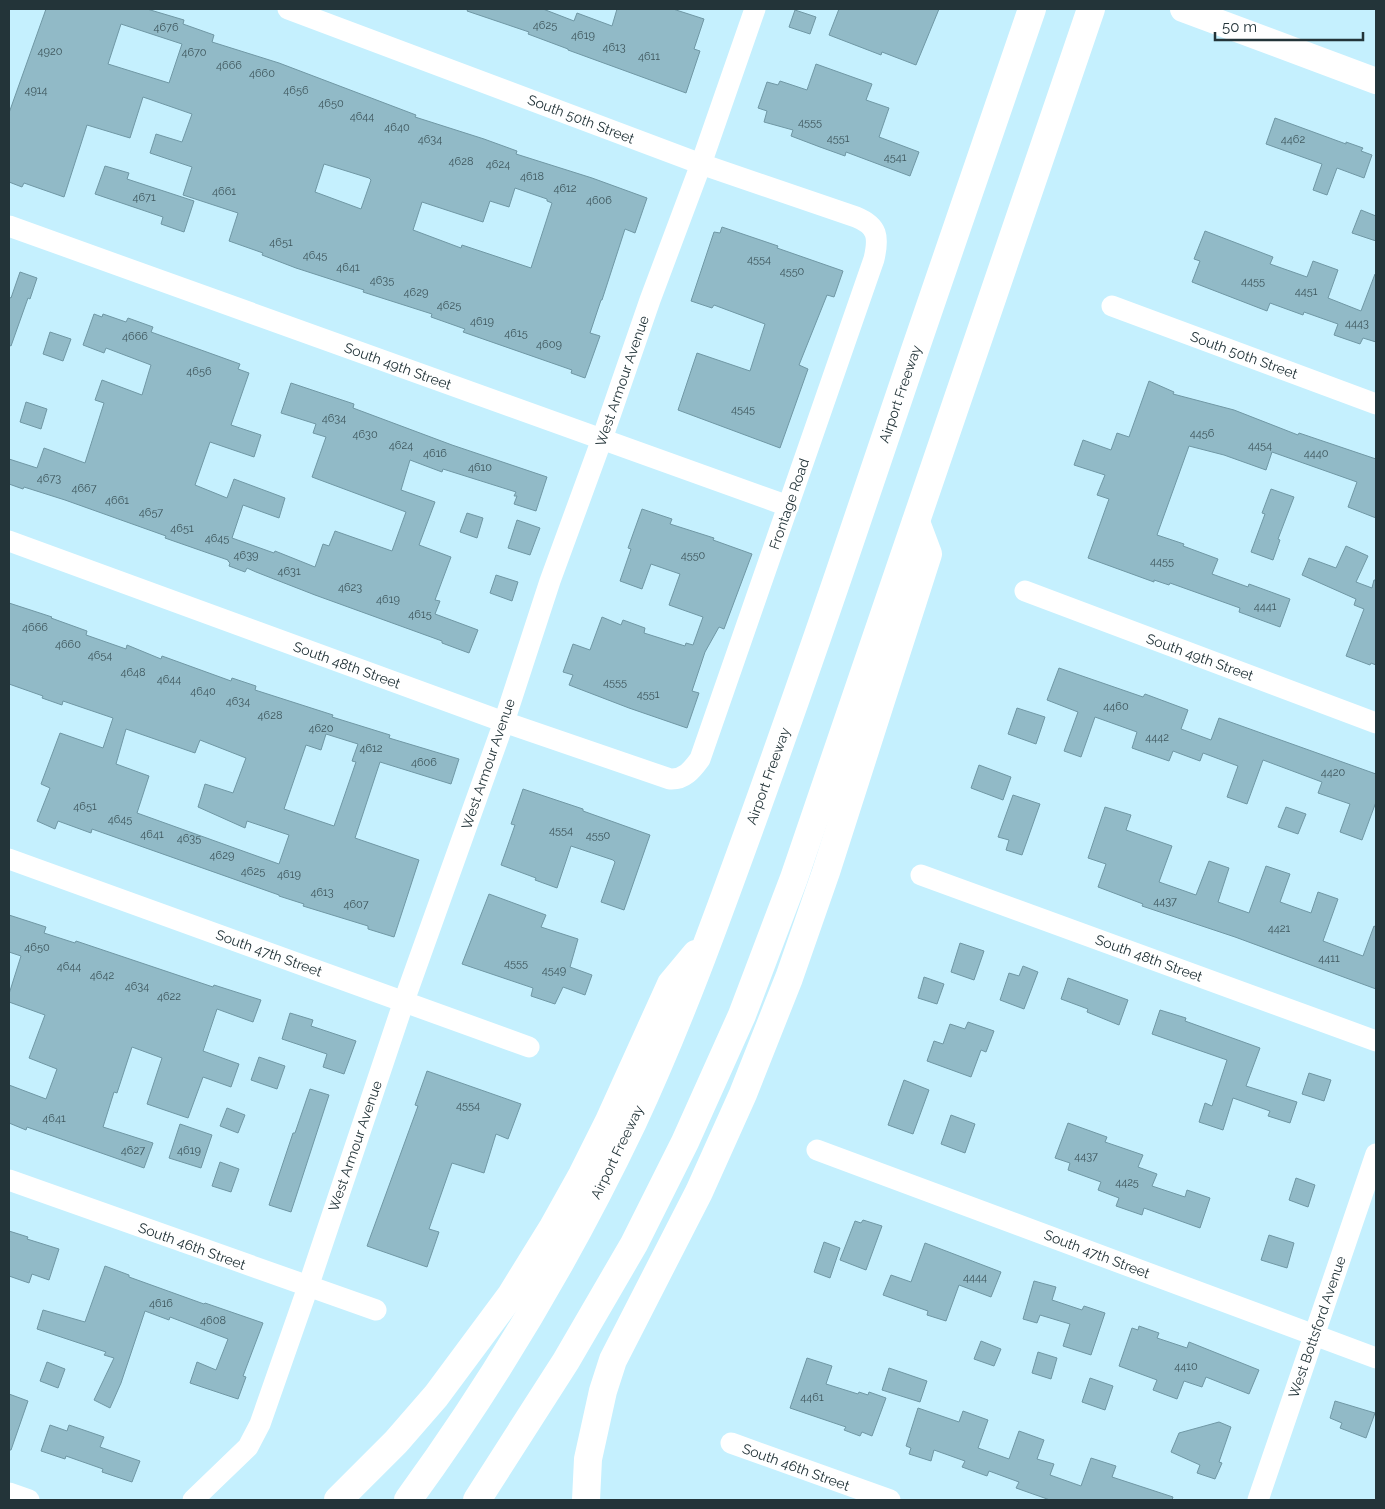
<svg xmlns="http://www.w3.org/2000/svg" width="1385" height="1509" viewBox="0 0 1385 1509" font-family="Raleway,sans-serif">
<rect width="100%" height="100%" fill="#c5f0fe"/>
<!-- building -->
<g fill="#91bac7" stroke="#7098a5" fill-rule="evenodd">
<path d="M 46,9 L 147,9 L 184,20 L 183,24 L 214,35 L 212,42 L 279,63 L 416,115 L 415,117 L 484,139 L 517,151 L 516,154 L 592,178 L 647,198 L 635,233 L 625,229 L 602,300 L 601,300 L 590,333 L 600,336 L 585,378 L 571,373 L 572,370 L 463,332 L 465,329 L 431,317 L 432,314 L 363,292 L 364,290 L 296,268 L 262,255 L 263,253 L 229,241 L 238,213 L 183,195 L 192,167 L 150,153 L 156,134 L 182,142 L 192,114 L 143,97 L 130,138 L 87,125 L 64,197 L 24,183 L 22,187 L 9,182 L 9,113 ZM 121,24 L 182,44 L 169,83 L 108,64 ZM 324,164 L 369,178 L 371,180 L 361,209 L 315,192 ZM 515,188 L 547,199 L 547,201 L 552,203 L 531,268 L 462,245 L 461,248 L 413,230 L 422,202 L 483,222 L 490,201 L 509,207 Z"/>
<polygon points="468,9 543,9 574,21 577,13 612,26 617,9 673,9 704,19 694,49 700,51 686,93 568,50 568,49 528,34 529,32 467,11"/>
<polygon points="839,9 939,9 916,65 882,52 881,55 829,35"/>
<polygon points="795,10 816,17 810,34 789,27"/>
<polygon points="816,64 872,84 866,100 889,108 879,137 919,152 910,176 846,152 845,156 820,147 791,136 793,130 764,122 767,111 758,108 767,82 778,85 780,81 807,90"/>
<polygon points="1275,118 1346,144 1346,142 1363,148 1361,151 1372,155 1364,178 1337,168 1327,195 1313,190 1322,164 1266,144"/>
<polygon points="105,166 129,173 127,179 194,201 184,232 161,224 163,217 95,194"/>
<polygon points="1361,210 1376,216 1376,241 1352,233"/>
<polygon points="722,227 778,246 777,248 843,271 834,297 827,295 799,365 808,369 780,448 678,410 697,353 750,371 765,324 714,305 712,308 691,301 714,232 720,233"/>
<polygon points="1205,231 1273,257 1270,264 1307,277 1313,261 1338,270 1328,298 1361,311 1375,274 1376,274 1376,342 1363,338 1360,344 1334,335 1338,324 1304,312 1303,315 1270,303 1267,311 1192,282 1200,261 1194,259"/>
<polygon points="20,272 37,278 30,299 28,298 11,346 9,345 9,297 11,298"/>
<polygon points="94,314 102,317 103,314 126,322 128,318 153,327 151,332 240,364 238,369 249,373 231,425 261,435 254,457 210,442 195,485 227,498 234,479 285,498 279,518 243,505 232,538 274,553 275,551 315,567 323,544 329,546 335,531 392,551 406,512 312,477 326,437 313,433 316,424 281,413 291,383 354,404 353,408 452,445 547,477 536,511 514,504 517,496 514,496 516,492 443,469 442,472 410,460 401,490 435,502 419,545 451,557 435,600 440,601 435,614 478,630 469,653 442,643 442,641 315,595 256,572 247,568 245,572 229,566 230,563 228,561 228,560 165,538 166,536 65,500 24,487 23,489 9,484 9,459 37,468 44,448 85,463 104,403 95,400 102,380 142,395 151,365 106,348 104,353 83,345"/>
<polygon points="50,332 71,339 63,361 43,354"/>
<polygon points="1149,381 1174,392 1173,394 1234,410 1298,435 1299,433 1376,459 1376,518 1348,507 1357,482 1272,452 1266,470 1224,455 1189,446 1157,535 1184,544 1183,546 1218,559 1212,574 1248,587 1249,584 1290,599 1280,627 1239,612 1240,608 1170,583 1169,585 1154,580 1154,582 1088,558 1109,499 1097,495 1105,475 1074,465 1083,440 1111,450 1117,433 1129,437"/>
<polygon points="26,402 47,409 41,429 20,422"/>
<polygon points="1271,489 1294,497 1278,539 1280,540 1273,560 1251,552 1265,514 1262,513"/>
<polygon points="642,509 672,519 670,524 714,538 713,540 752,554 724,629 719,627 705,652 692,691 699,693 687,728 629,708 569,685 573,675 563,672 573,644 590,650 602,617 621,625 623,620 645,628 644,633 685,646 686,643 693,645 703,617 669,605 680,574 651,564 642,589 620,581 631,549 628,548"/>
<polygon points="467,513 483,518 477,538 460,532"/>
<polygon points="517,520 540,528 530,555 508,548"/>
<polygon points="1346,546 1368,556 1356,582 1372,588 1374,580 1376,580 1376,665 1371,663 1370,665 1346,656 1364,609 1354,605 1356,599 1302,575 1309,558 1336,568"/>
<polygon points="496,575 518,582 512,601 490,593"/>
<path d="M 9,603 L 52,617 L 51,618 L 87,631 L 86,635 L 126,649 L 127,645 L 161,659 L 162,656 L 231,681 L 232,678 L 256,686 L 255,690 L 333,715 L 332,717 L 390,735 L 389,738 L 459,759 L 451,784 L 380,762 L 355,838 L 419,860 L 394,937 L 368,929 L 368,926 L 303,906 L 304,904 L 279,896 L 279,895 L 92,829 L 91,833 L 58,821 L 55,829 L 37,821 L 50,788 L 41,784 L 60,733 L 103,748 L 113,718 L 63,701 L 62,705 L 42,698 L 43,696 L 9,684 ZM 126,729 L 195,753 L 200,740 L 246,758 L 233,793 L 205,784 L 198,807 L 245,828 L 247,821 L 289,835 L 279,864 L 137,813 L 149,776 L 116,764 ZM 326,734 L 358,744 L 352,761 L 356,762 L 334,826 L 284,809 L 306,745 L 321,750 Z"/>
<polygon points="1059,668 1143,697 1145,694 1188,710 1181,729 1211,740 1219,718 1376,774 1376,802 1362,840 1340,832 1350,804 1318,793 1322,782 1263,760 1247,804 1227,797 1238,766 1203,753 1200,761 1173,751 1169,761 1132,748 1137,732 1095,717 1081,757 1064,751 1078,712 1047,700"/>
<polygon points="1017,708 1045,717 1036,744 1008,734"/>
<polygon points="979,765 1011,777 1003,800 971,788"/>
<polygon points="523,789 583,809 583,811 650,835 624,910 601,902 615,862 613,860 571,846 557,888 535,880 536,878 501,865 515,825 511,824"/>
<polygon points="1013,795 1040,804 1022,855 1006,850 1009,840 998,837"/>
<polygon points="1105,807 1131,815 1126,830 1172,846 1159,882 1196,895 1209,861 1229,868 1218,902 1249,913 1266,866 1290,874 1280,902 1311,913 1318,892 1338,899 1323,941 1363,956 1374,926 1376,927 1376,989 1235,937 1142,906 1143,904 1098,887 1106,864 1088,858"/>
<polygon points="1286,807 1306,814 1298,834 1278,827"/>
<polygon points="489,894 546,915 541,927 578,939 570,967 592,975 585,995 563,987 555,1004 531,996 533,988 462,964"/>
<polygon points="9,915 46,927 44,933 75,943 76,941 213,987 214,985 261,1000 253,1022 217,1009 203,1051 239,1064 231,1087 203,1077 188,1118 147,1104 162,1058 132,1047 117,1093 114,1092 103,1127 153,1143 144,1168 27,1127 26,1130 9,1123 9,1085 46,1099 57,1069 29,1058 45,1015 9,1002 9,994 21,956 9,952"/>
<polygon points="960,943 984,951 974,980 951,972"/>
<polygon points="1023,966 1038,972 1024,1009 1000,1000 1009,973 1019,976"/>
<polygon points="924,977 944,984 937,1004 918,998"/>
<polygon points="1068,978 1128,1000 1119,1025 1087,1012 1088,1009 1061,999"/>
<polygon points="1160,1010 1186,1018 1185,1021 1260,1048 1246,1086 1297,1102 1290,1123 1268,1116 1270,1111 1233,1098 1223,1130 1199,1122 1205,1103 1212,1106 1227,1060 1152,1034"/>
<polygon points="290,1013 313,1020 311,1026 356,1041 344,1074 323,1067 327,1054 282,1039"/>
<polygon points="968,1022 994,1031 986,1052 981,1050 971,1077 927,1061 934,1041 943,1044 950,1024 965,1029"/>
<polygon points="259,1057 285,1066 277,1089 251,1080"/>
<polygon points="427,1071 521,1104 508,1139 496,1134 484,1173 452,1163 429,1229 439,1232 427,1267 367,1246 418,1106 415,1105"/>
<polygon points="1309,1073 1331,1080 1324,1101 1302,1094"/>
<polygon points="904,1080 929,1090 913,1134 888,1125"/>
<polygon points="310,1089 329,1095 291,1212 269,1205 293,1133 295,1133"/>
<polygon points="227,1108 245,1115 238,1133 220,1126"/>
<polygon points="951,1115 975,1124 965,1153 941,1144"/>
<polygon points="1068,1123 1107,1137 1105,1142 1143,1155 1138,1167 1157,1174 1152,1186 1185,1197 1187,1190 1210,1198 1200,1228 1144,1208 1142,1215 1116,1206 1119,1198 1098,1190 1101,1182 1068,1170 1070,1163 1055,1158"/>
<polygon points="180,1124 212,1135 201,1168 169,1158"/>
<polygon points="220,1162 239,1169 231,1192 212,1186"/>
<polygon points="1296,1178 1315,1185 1308,1207 1289,1200"/>
<polygon points="863,1220 882,1226 866,1270 840,1260 855,1221 861,1223"/>
<polygon points="9,1231 28,1237 27,1239 59,1249 49,1280 32,1274 29,1283 9,1276"/>
<polygon points="1269,1235 1294,1243 1287,1268 1261,1260"/>
<polygon points="824,1242 840,1248 830,1278 814,1272"/>
<polygon points="925,1243 1001,1272 991,1297 959,1285 946,1321 927,1315 928,1311 883,1295 891,1275 911,1282"/>
<polygon points="105,1266 129,1275 129,1277 204,1304 205,1303 263,1323 243,1376 246,1377 238,1399 190,1383 197,1362 216,1370 228,1339 170,1317 169,1320 145,1311 121,1383 110,1408 94,1400 114,1358 104,1355 106,1352 37,1329 43,1310 85,1322"/>
<polygon points="1034,1281 1056,1287 1052,1300 1082,1310 1084,1306 1105,1313 1091,1355 1063,1346 1070,1324 1040,1315 1037,1323 1023,1319"/>
<polygon points="1139,1326 1159,1333 1157,1338 1187,1348 1189,1342 1259,1370 1249,1394 1206,1377 1202,1387 1184,1381 1177,1399 1153,1390 1157,1380 1119,1366 1132,1328 1138,1330"/>
<polygon points="981,1341 1001,1349 994,1366 974,1359"/>
<polygon points="1038,1352 1057,1358 1051,1379 1032,1373"/>
<polygon points="807,1358 832,1366 826,1384 858,1394 859,1392 868,1395 869,1392 886,1398 872,1436 862,1432 860,1436 844,1430 846,1427 790,1408"/>
<polygon points="47,1362 65,1369 58,1388 40,1381"/>
<polygon points="889,1368 927,1381 920,1402 882,1390"/>
<polygon points="1090,1378 1113,1386 1105,1410 1082,1402"/>
<polygon points="9,1394 28,1401 11,1450 9,1450"/>
<polygon points="1335,1401 1375,1413 1366,1438 1340,1428 1342,1423 1330,1418"/>
<polygon points="918,1408 959,1422 963,1411 988,1420 978,1448 1009,1459 1019,1431 1044,1440 1037,1459 1054,1464 1050,1475 1081,1486 1091,1458 1116,1466 1112,1477 1173,1497 1172,1500 1050,1500 1016,1488 1019,1482 989,1471 987,1476 962,1467 965,1461 934,1450 931,1461 909,1454 911,1448 906,1446"/>
<polygon points="1219,1422 1231,1427 1219,1462 1222,1463 1215,1479 1197,1473 1200,1465 1171,1452 1179,1433"/>
<polygon points="50,1425 67,1431 69,1425 104,1437 100,1447 140,1461 132,1482 102,1472 103,1469 66,1456 65,1459 41,1451"/>
</g>
<g fill="none" stroke-linecap="round" stroke-linejoin="round">
<!-- minor -->
<g stroke="#fff" stroke-width="21">
<polyline points="9,226 788,506"/>
<polyline points="1112,306 1376,404"/>
<path d="M 9,541 L 504,722 L 670,779 C 684,780 692,770 700,759 L 874,259 C 879,237 878,226 856,217 L 701,164 L 288,9"/>
<polyline points="1025,591 1376,723"/>
<polyline points="9,859 529,1047"/>
<polyline points="921,875 1376,1041"/>
<polyline points="817,1150 1376,1358"/>
<polyline points="9,1180 376,1310"/>
<polyline points="731,1443 890,1500"/>
<polyline points="9,1493 29,1500"/>
<polyline points="193,1500 248,1447 260,1424 308,1287 404,1001 504,722 550,581 602,439 650,300 701,164 755,9"/>
<polyline points="1258,1500 1376,1154"/>
</g>
<!-- tertiary -->
<polyline stroke="#fff" stroke-width="26" points="1183,9 1376,81"/>
<!-- motorway -->
<g stroke="#fff" stroke-width="28">
<polyline points="338,1500 396,1442 436,1396 511,1295 553,1227 582,1175 609,1121 671,984 696,954"/>
<path d="M 408,1500 C 494,1382 570,1254 633,1122 C 679,1023 716,921 753,819 C 789,719 824,619 858,518 C 915,348 974,179 1032,9"/>
<polyline points="477,1500 566,1361 634,1244 685,1142 742,1015 794,878 1091,9"/>
<polyline points="586,1500 588,1459 603,1391 613,1360 699,1192 743,1094 789,978 826,872 928,554 916,522"/>
</g>
</g>
<g text-anchor="middle" stroke-width="5" stroke-linejoin="round" paint-order="stroke">
<!-- number labels -->
<g font-size="11" fill="#3e565c">
<text x="545" y="29">4625</text>
<text x="166" y="31">4676</text>
<text x="583" y="39">4619</text>
<text x="614" y="51">4613</text>
<text x="50" y="55">4920</text>
<text x="194" y="56">4670</text>
<text x="649" y="60">4611</text>
<text x="229" y="69">4666</text>
<text x="262" y="77">4660</text>
<text x="36" y="94">4914</text>
<text x="296" y="94">4656</text>
<text x="331" y="107">4650</text>
<text x="362" y="120">4644</text>
<text x="810" y="126">4555</text>
<text x="397" y="131">4640</text>
<text x="838" y="142">4551</text>
<text x="430" y="143">4634</text>
<text x="1293" y="143">4462</text>
<text x="895" y="161">4541</text>
<text x="461" y="165">4628</text>
<text x="498" y="168">4624</text>
<text x="532" y="180">4618</text>
<text x="565" y="192">4612</text>
<text x="224" y="195">4661</text>
<text x="144" y="201">4671</text>
<text x="599" y="204">4606</text>
<text x="281" y="246">4651</text>
<text x="315" y="259">4645</text>
<text x="759" y="263">4554</text>
<text x="348" y="271">4641</text>
<text x="792" y="275">4550</text>
<text x="382" y="284">4635</text>
<text x="1253" y="285">4455</text>
<text x="1306" y="295">4451</text>
<text x="416" y="296">4629</text>
<text x="449" y="309">4625</text>
<text x="482" y="325">4619</text>
<text x="1357" y="327">4443</text>
<text x="516" y="337">4615</text>
<text x="135" y="340">4666</text>
<text x="549" y="348">4609</text>
<text x="199" y="375">4656</text>
<text x="743" y="413">4545</text>
<text x="334" y="422">4634</text>
<text x="1202" y="437">4456</text>
<text x="365" y="438">4630</text>
<text x="401" y="449">4624</text>
<text x="1260" y="449">4454</text>
<text x="435" y="457">4616</text>
<text x="1316" y="457">4440</text>
<text x="480" y="471">4610</text>
<text x="49" y="482">4673</text>
<text x="84" y="492">4667</text>
<text x="117" y="504">4661</text>
<text x="151" y="516">4657</text>
<text x="182" y="532">4651</text>
<text x="217" y="542">4645</text>
<text x="246" y="559">4639</text>
<text x="693" y="559">4550</text>
<text x="1162" y="565">4455</text>
<text x="289" y="575">4631</text>
<text x="350" y="591">4623</text>
<text x="388" y="603">4619</text>
<text x="1265" y="610">4441</text>
<text x="420" y="618">4615</text>
<text x="35" y="631">4666</text>
<text x="68" y="648">4660</text>
<text x="100" y="659">4654</text>
<text x="133" y="676">4648</text>
<text x="169" y="683">4644</text>
<text x="615" y="686">4555</text>
<text x="203" y="695">4640</text>
<text x="648" y="698">4551</text>
<text x="238" y="705">4634</text>
<text x="1116" y="710">4460</text>
<text x="270" y="719">4628</text>
<text x="321" y="732">4620</text>
<text x="1157" y="741">4442</text>
<text x="371" y="752">4612</text>
<text x="424" y="766">4606</text>
<text x="1333" y="776">4420</text>
<text x="85" y="810">4651</text>
<text x="120" y="823">4645</text>
<text x="561" y="834">4554</text>
<text x="152" y="838">4641</text>
<text x="598" y="839">4550</text>
<text x="189" y="842">4635</text>
<text x="222" y="859">4629</text>
<text x="253" y="875">4625</text>
<text x="289" y="878">4619</text>
<text x="322" y="896">4613</text>
<text x="1165" y="905">4437</text>
<text x="356" y="908">4607</text>
<text x="1279" y="932">4421</text>
<text x="37" y="951">4650</text>
<text x="1329" y="962">4411</text>
<text x="516" y="967">4555</text>
<text x="69" y="970">4644</text>
<text x="554" y="974">4549</text>
<text x="102" y="979">4642</text>
<text x="137" y="990">4634</text>
<text x="169" y="1000">4622</text>
<text x="468" y="1109">4554</text>
<text x="54" y="1122">4641</text>
<text x="133" y="1154">4627</text>
<text x="189" y="1154">4619</text>
<text x="1086" y="1160">4437</text>
<text x="1127" y="1186">4425</text>
<text x="975" y="1281">4444</text>
<text x="161" y="1307">4616</text>
<text x="213" y="1324">4608</text>
<text x="1186" y="1370">4410</text>
<text x="812" y="1401">4461</text>
</g>
<!-- street labels -->
<g font-size="14" fill="#233439" stroke="#fff">
<text transform="translate(581 119) rotate(21)" y="5">South 50th Street</text>
<text transform="translate(1244 355) rotate(20)" y="5">South 50th Street</text>
<text transform="translate(398 366) rotate(20)" y="5">South 49th Street</text>
<text transform="translate(622 381) rotate(-71)" y="5">West Armour Avenue</text>
<text transform="translate(900 394) rotate(-71)" y="5">Airport Freeway</text>
<text transform="translate(789 504) rotate(-71)" y="5">Frontage Road</text>
<text transform="translate(1200 657) rotate(20)" y="5">South 49th Street</text>
<text transform="translate(347 665) rotate(20)" y="5">South 48th Street</text>
<text transform="translate(488 764) rotate(-71)" y="5">West Armour Avenue</text>
<text transform="translate(768 776) rotate(-70)" y="5">Airport Freeway</text>
<text transform="translate(269 953) rotate(20)" y="5">South 47th Street</text>
<text transform="translate(1149 958) rotate(20)" y="5">South 48th Street</text>
<text transform="translate(355 1146) rotate(-71)" y="5">West Armour Avenue</text>
<text transform="translate(617 1152) rotate(-64)" y="5">Airport Freeway</text>
<text transform="translate(192 1246) rotate(20)" y="5">South 46th Street</text>
<text transform="translate(1097 1254) rotate(21)" y="5">South 47th Street</text>
<text transform="translate(1317 1327) rotate(-71)" y="5">West Bottsford Avenue</text>
<text transform="translate(796 1467) rotate(20)" y="5">South 46th Street</text>
</g>
</g>
<!-- border -->
<rect width="1385" height="1509" fill="none" stroke="#233439" stroke-width="20"/>
<!-- scale -->
<path d="M1215 32v8h148v-8" fill="none" stroke="#233439" stroke-width="2.5"/>
<text x="1222" y="32" font-size="15" fill="#233439" stroke="#ffffff" stroke-width="4" paint-order="stroke">50 m</text>
</svg>
